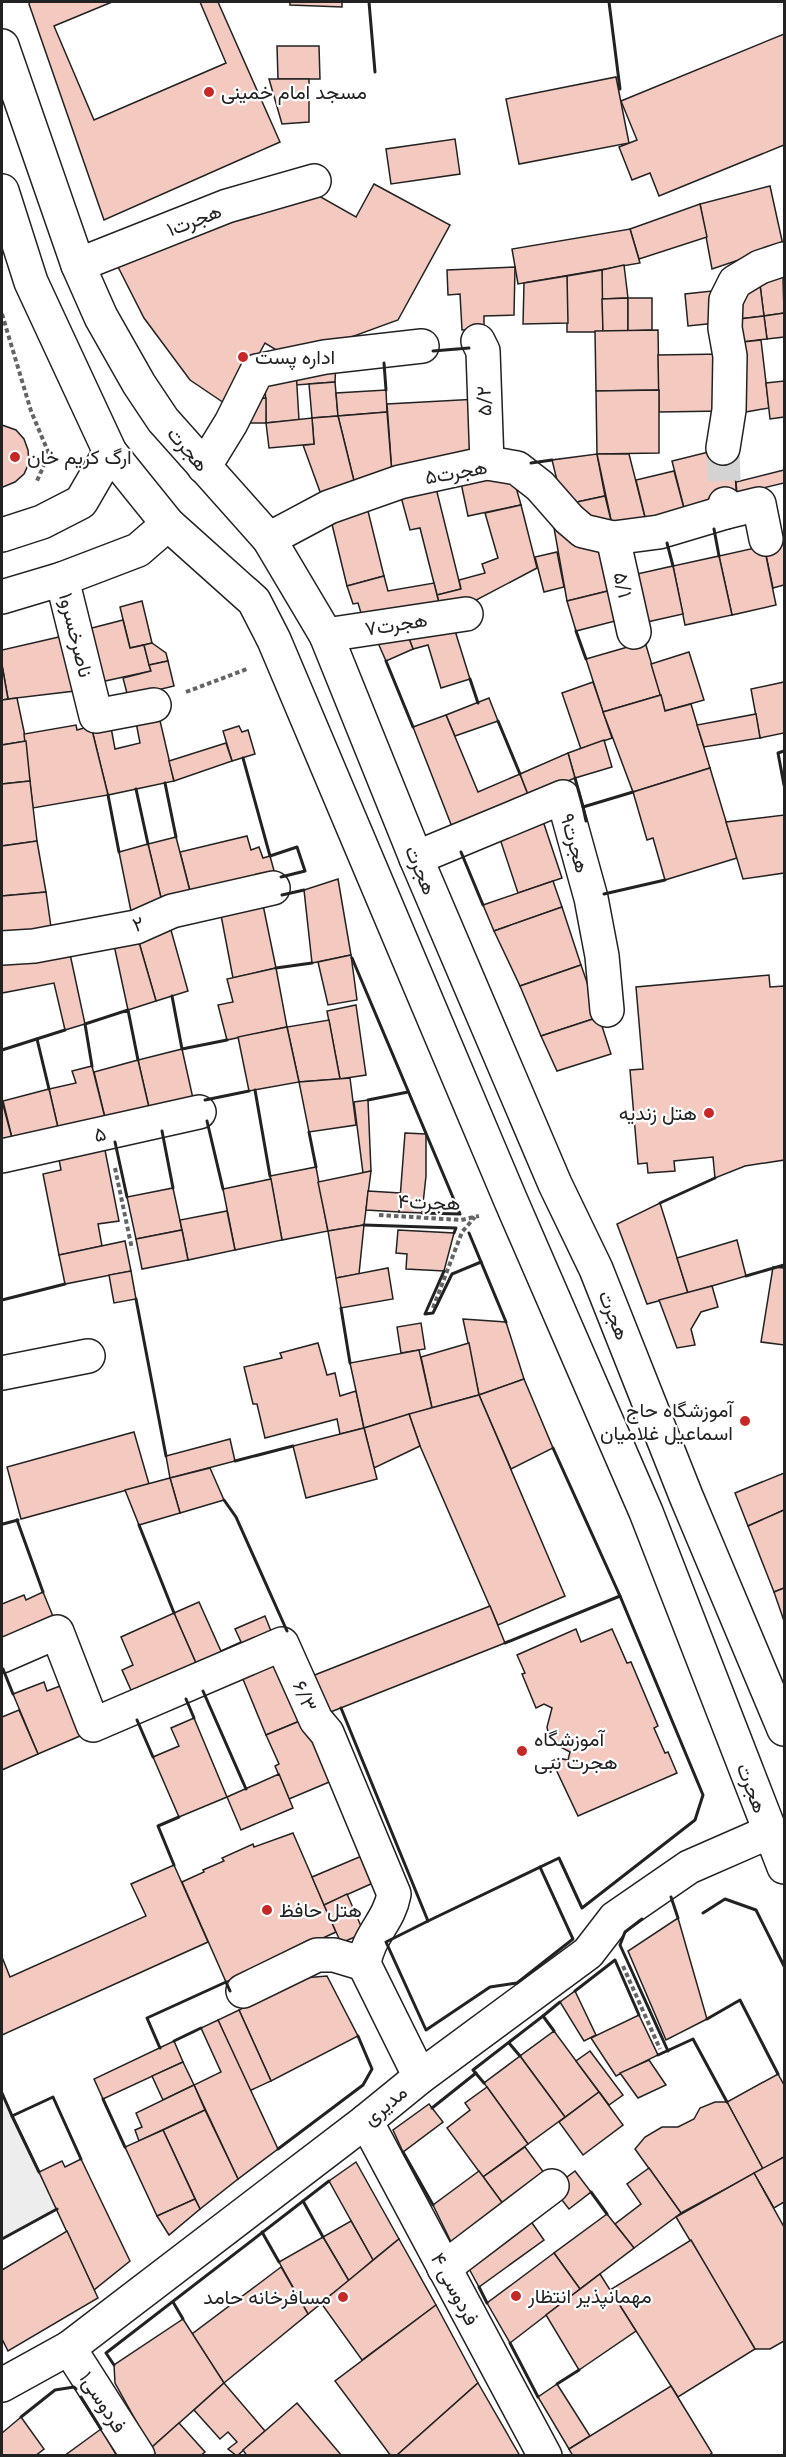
<svg xmlns="http://www.w3.org/2000/svg" width="786" height="2457" viewBox="0 0 786 2457" font-family="Roboto,Vazirmatn,sans-serif">
<rect width="100%" height="100%" fill="#fff"/>
<!-- parking -->
<polygon fill="#ededed" stroke="#6f6f6f" stroke-width="1.5" points="2,2093 57,2209 2,2239"/>
<!-- building -->
<g fill="#f3c9c0" stroke="#222" stroke-width="1.5">
<polygon points="30,2 112,2 54,26 94,120 226,63 200,2 218,2 280,142 104,220 29,4"/>
<polygon points="290,2 342,2 342,7 290,5"/>
<polygon points="784,34 784,145 659,196 650,173 632,180 619,147 637,140 621,101"/>
<polygon points="277,46 319,46 320,79 278,79"/>
<polygon points="616,77 629,143 519,164 506,99"/>
<polygon points="269,79 309,79 309,122 282,124"/>
<polygon points="455,139 460,174 391,184 386,149"/>
<polygon points="374,184 450,225 398,320 291,359 265,343 230,407 190,380 144,318 114,259 312,192 356,217"/>
<polygon points="770,186 783,245 712,269 700,204"/>
<polygon points="700,204 707,237 639,259 630,229"/>
<polygon points="630,229 640,263 518,284 512,249"/>
<polygon points="624,265 628,298 602,299 602,270"/>
<polygon points="515,267 514,315 484,316 484,329 462,330 460,294 448,295 447,270"/>
<polygon points="602,270 603,332 567,332 567,276"/>
<polygon points="567,276 568,323 523,324 524,283"/>
<polygon points="783,276 784,313 764,316 760,285"/>
<polygon points="760,285 764,316 731,320 744,290"/>
<polygon points="712,291 716,323 688,326 685,294"/>
<polygon points="628,298 628,331 603,332 602,299"/>
<polygon points="628,298 652,298 652,330 628,331"/>
<polygon points="784,313 784,337 767,339 764,316"/>
<polygon points="764,316 767,339 734,343 731,320"/>
<polygon points="658,330 659,390 596,391 595,331"/>
<polygon points="761,340 769,408 740,413 734,343"/>
<polygon points="723,354 723,411 659,412 658,355"/>
<polygon points="336,361 335,382 296,385 296,370"/>
<polygon points="296,370 299,420 266,423 265,375"/>
<polygon points="784,381 784,417 770,419 766,383"/>
<polygon points="335,382 338,416 312,418 309,384"/>
<polygon points="386,390 387,412 338,416 336,393"/>
<polygon points="659,390 659,453 597,454 596,391"/>
<polygon points="266,398 266,423 247,423 247,399"/>
<polygon points="478,399 481,456 392,474 387,404"/>
<polygon points="387,412 392,474 356,489 338,416"/>
<polygon points="338,416 356,489 323,500 303,445 314,444 312,418"/>
<polygon points="312,418 314,444 269,448 266,423"/>
<polygon points="2,425 16,430 24,439 28,450 29,463 24,474 15,482 3,487 2,487"/>
<polygon points="733,446 737,500 686,516 672,461"/>
<polygon points="597,454 605,496 563,505 552,460"/>
<polygon points="597,454 629,454 647,525 613,529"/>
<polygon points="784,470 784,483 737,494 736,482"/>
<polygon points="674,471 686,516 647,525 636,480"/>
<polygon points="512,473 521,505 468,516 461,483"/>
<polygon points="436,488 461,589 437,595 420,528 410,530 401,497"/>
<polygon points="605,496 613,529 563,505"/>
<polygon points="521,505 537,568 463,607 441,611 437,595 461,589 459,580 485,573 482,564 498,558 485,513"/>
<polygon points="367,507 384,576 347,586 330,516"/>
<polygon points="554,528 606,546 616,589 567,601"/>
<polygon points="784,542 784,585 773,588 764,546"/>
<polygon points="764,546 776,605 732,615 719,556"/>
<polygon points="557,552 564,587 544,592 535,557"/>
<polygon points="719,556 732,615 685,625 673,566"/>
<polygon points="673,566 683,614 638,624 628,576"/>
<polygon points="384,576 388,591 434,583 441,611 364,623 358,603 353,604 347,586"/>
<polygon points="616,589 623,619 576,631 567,601"/>
<polygon points="142,601 152,643 130,648 120,607"/>
<polygon points="123,620 130,648 144,645 151,671 96,683 84,630"/>
<polygon points="452,621 470,679 441,688 428,645 413,649 405,628"/>
<polygon points="405,628 413,649 386,661 375,636"/>
<polygon points="72,634 83,690 8,699 2,665 2,650"/>
<polygon points="645,642 661,695 603,712 586,659"/>
<polygon points="152,643 166,653 168,661 149,665 144,645"/>
<polygon points="689,652 704,700 665,711 651,664"/>
<polygon points="168,661 174,686 128,697 123,678 151,671 149,665"/>
<polygon points="2,665 8,699 2,700"/>
<polygon points="593,682 612,738 581,749 562,693"/>
<polygon points="784,682 784,733 760,738 751,689"/>
<polygon points="661,695 665,711 691,704 710,768 633,792 603,712"/>
<polygon points="17,698 26,741 2,745 2,700"/>
<polygon points="489,698 498,721 455,736 446,715"/>
<polygon points="158,712 174,781 108,795 91,726 110,722 115,749 140,743 135,717"/>
<polygon points="756,714 760,738 704,747 697,725"/>
<polygon points="446,715 478,792 520,774 529,797 454,832 413,727"/>
<polygon points="76,725 77,730 91,726 108,795 33,808 24,734"/>
<polygon points="239,726 242,732 248,730 255,754 232,761 223,731"/>
<polygon points="604,740 612,767 575,778 568,753"/>
<polygon points="26,741 30,781 2,784 2,745"/>
<polygon points="226,743 232,761 174,781 169,761"/>
<polygon points="568,753 575,778 529,797 520,774"/>
<polygon points="710,768 737,858 665,880 653,838 647,840 633,792"/>
<polygon points="30,781 37,841 2,846 2,784"/>
<polygon points="784,815 784,873 743,879 726,822"/>
<polygon points="542,818 562,878 518,893 498,833"/>
<polygon points="247,836 251,850 259,847 263,858 270,856 276,878 192,899 180,852"/>
<polygon points="176,837 192,899 163,906 148,844"/>
<polygon points="37,841 46,892 2,896 2,846"/>
<polygon points="148,844 163,906 132,916 119,852"/>
<polygon points="338,879 351,955 312,963 304,890"/>
<polygon points="553,881 562,907 494,931 483,905"/>
<polygon points="46,892 52,934 2,938 2,896"/>
<polygon points="262,900 276,968 233,978 220,910"/>
<polygon points="562,907 581,965 520,986 494,931"/>
<polygon points="169,923 188,991 156,1001 138,939"/>
<polygon points="138,939 156,1001 128,1010 114,945"/>
<polygon points="70,954 85,1024 65,1030 54,983 2,993 2,962"/>
<polygon points="351,955 357,1000 328,1005 318,962"/>
<polygon points="581,965 599,1017 541,1036 520,986"/>
<polygon points="276,968 287,1027 227,1040 218,1005 233,1002 227,979"/>
<polygon points="769,975 770,987 784,986 784,1160 745,1166 715,1178 713,1157 674,1161 675,1171 648,1173 647,1163 638,1164 630,1070 643,1069 636,987"/>
<polygon points="356,1005 366,1075 340,1079 327,1011"/>
<polygon points="599,1017 611,1054 557,1071 541,1036"/>
<polygon points="329,1020 340,1079 299,1082 287,1027"/>
<polygon points="287,1027 299,1082 249,1091 238,1037"/>
<polygon points="182,1049 194,1103 150,1112 138,1060"/>
<polygon points="138,1060 150,1112 106,1122 94,1072"/>
<polygon points="92,1066 106,1122 59,1132 49,1089 76,1083 72,1071"/>
<polygon points="350,1078 356,1125 309,1132 299,1082"/>
<polygon points="49,1089 59,1132 13,1142 3,1101"/>
<polygon points="368,1100 371,1171 363,1173 354,1102"/>
<polygon points="2,1101 13,1142 2,1145"/>
<polygon points="405,1133 426,1134 426,1176 422,1213 399,1212"/>
<polygon points="104,1145 119,1221 98,1224 102,1246 59,1255 43,1174 61,1170 58,1154"/>
<polygon points="316,1167 328,1231 282,1240 270,1176"/>
<polygon points="371,1171 364,1225 328,1231 318,1182"/>
<polygon points="271,1179 282,1240 235,1250 223,1189"/>
<polygon points="173,1188 182,1230 136,1239 127,1197"/>
<polygon points="368,1191 400,1193 399,1212 366,1210"/>
<polygon points="660,1203 688,1293 647,1304 617,1224"/>
<polygon points="227,1211 235,1250 188,1260 180,1220"/>
<polygon points="364,1225 359,1274 336,1278 328,1231"/>
<polygon points="182,1230 188,1260 142,1269 136,1239"/>
<polygon points="398,1230 454,1233 444,1271 406,1269 407,1254 396,1253"/>
<polygon points="737,1240 746,1276 688,1293 677,1258"/>
<polygon points="125,1241 131,1271 65,1284 59,1255"/>
<polygon points="773,1267 784,1268 784,1345 761,1342"/>
<polygon points="388,1268 393,1299 341,1308 336,1278"/>
<polygon points="131,1271 136,1299 114,1303 109,1275"/>
<polygon points="712,1286 718,1307 701,1312 691,1329 695,1345 677,1348 659,1300"/>
<polygon points="463,1319 506,1322 524,1379 479,1395"/>
<polygon points="421,1323 425,1349 401,1353 397,1327"/>
<polygon points="318,1343 327,1375 335,1373 340,1396 356,1391 364,1428 340,1434 337,1419 265,1438 257,1404 253,1404 244,1367 282,1358 280,1353"/>
<polygon points="469,1343 479,1395 432,1408 421,1357"/>
<polygon points="419,1350 432,1408 364,1428 350,1363"/>
<polygon points="524,1379 553,1448 511,1469 479,1395"/>
<polygon points="479,1395 565,1596 498,1625 420,1446 409,1414"/>
<polygon points="409,1414 420,1446 374,1468 364,1428"/>
<polygon points="364,1428 377,1479 306,1498 293,1446"/>
<polygon points="134,1432 149,1484 21,1519 7,1467"/>
<polygon points="230,1439 235,1461 170,1478 166,1456"/>
<polygon points="210,1468 224,1500 180,1513 170,1478"/>
<polygon points="784,1473 784,1510 748,1526 735,1493"/>
<polygon points="170,1478 180,1513 139,1525 125,1490"/>
<polygon points="784,1510 784,1588 774,1592 748,1526"/>
<polygon points="784,1588 784,1621 774,1592"/>
<polygon points="43,1592 57,1626 2,1649 2,1604 24,1595 26,1600"/>
<polygon points="199,1602 224,1658 199,1670 174,1613"/>
<polygon points="490,1606 505,1643 323,1715 307,1678"/>
<polygon points="174,1613 199,1670 135,1699 122,1670 133,1665 121,1637"/>
<polygon points="265,1616 273,1636 224,1658 221,1651 241,1642 235,1629"/>
<polygon points="576,1629 581,1642 612,1629 627,1663 631,1662 658,1726 654,1728 665,1753 668,1752 677,1773 578,1816 552,1761 558,1758 568,1760 570,1752 555,1744 549,1737 547,1727 552,1708 544,1704 536,1708 522,1674 525,1673 517,1655"/>
<polygon points="281,1654 307,1718 266,1735 240,1672"/>
<polygon points="44,1682 47,1691 68,1683 87,1733 38,1754 13,1694"/>
<polygon points="19,1710 38,1754 2,1770 2,1717"/>
<polygon points="194,1718 227,1797 179,1817 153,1757 179,1746 171,1728"/>
<polygon points="307,1718 334,1780 289,1799 275,1766 279,1764 266,1735"/>
<polygon points="279,1774 293,1808 241,1830 227,1797"/>
<polygon points="293,1833 336,1932 226,1982 182,1882 204,1872 203,1870 224,1861 222,1858 253,1844 254,1847"/>
<polygon points="364,1855 373,1883 324,1905 312,1877"/>
<polygon points="174,1865 208,1942 2,2035 2,1957 10,1977 146,1916 131,1884"/>
<polygon points="347,1894 364,1933 341,1943 324,1905"/>
<polygon points="678,1918 707,2019 666,2040 628,1951"/>
<polygon points="327,1976 358,2036 271,2081 239,2010 303,1978"/>
<polygon points="575,1991 596,2035 584,2041 560,2002"/>
<polygon points="239,2010 271,2081 249,2091 218,2020"/>
<polygon points="639,2015 658,2055 616,2076 591,2038"/>
<polygon points="218,2020 278,2149 238,2179 194,2085 221,2072 201,2028"/>
<polygon points="554,2031 599,2092 565,2117 520,2056"/>
<polygon points="174,2041 183,2062 103,2099 94,2079"/>
<polygon points="590,2051 623,2095 609,2105 576,2061"/>
<polygon points="520,2056 565,2117 528,2144 484,2083"/>
<polygon points="649,2060 666,2085 638,2098 620,2073"/>
<polygon points="183,2062 194,2085 163,2100 152,2076"/>
<polygon points="778,2074 784,2085 784,2157 763,2169 727,2102"/>
<polygon points="194,2085 205,2110 139,2141 135,2130 142,2127 136,2113"/>
<polygon points="487,2087 528,2144 483,2177 447,2128 470,2110 465,2103"/>
<polygon points="599,2092 623,2125 583,2155 559,2122"/>
<polygon points="715,2102 727,2102 763,2169 681,2213 635,2149 645,2137 662,2127 678,2127 694,2119 700,2108"/>
<polygon points="429,2104 443,2122 403,2152 393,2130"/>
<polygon points="205,2110 238,2179 200,2209 163,2130"/>
<polygon points="163,2130 195,2199 157,2216 125,2147"/>
<polygon points="525,2147 550,2181 509,2212 483,2177"/>
<polygon points="784,2157 784,2202 774,2208 754,2173"/>
<polygon points="81,2159 130,2261 94,2290 39,2172 62,2161 65,2167"/>
<polygon points="356,2162 399,2239 373,2260 329,2181"/>
<polygon points="649,2168 681,2213 634,2248 615,2224 641,2204 627,2184"/>
<polygon points="479,2171 509,2212 456,2252 433,2205"/>
<polygon points="575,2171 591,2192 569,2209 562,2200 532,2222 523,2210"/>
<polygon points="754,2173 784,2227 784,2341 770,2349 755,2349 676,2217"/>
<polygon points="195,2199 200,2209 169,2235 157,2216"/>
<polygon points="607,2214 634,2248 580,2289 554,2253"/>
<polygon points="530,2220 544,2240 479,2287 467,2265"/>
<polygon points="351,2221 373,2260 349,2281 323,2237"/>
<polygon points="67,2231 98,2298 8,2351 2,2339 2,2270"/>
<polygon points="323,2237 349,2281 308,2314 279,2262"/>
<polygon points="399,2239 436,2305 362,2360 321,2303"/>
<polygon points="691,2240 755,2349 678,2397 610,2290"/>
<polygon points="554,2253 580,2289 510,2343 487,2303"/>
<polygon points="281,2267 308,2314 224,2383 192,2334"/>
<polygon points="600,2274 636,2331 579,2370 546,2315"/>
<polygon points="436,2305 478,2383 396,2456 391,2456 335,2381"/>
<polygon points="183,2319 224,2383 151,2448 115,2383 114,2365"/>
<polygon points="224,2383 265,2431 237,2456 228,2449 237,2442 228,2432 220,2439 194,2410"/>
<polygon points="478,2383 520,2456 396,2456"/>
<polygon points="557,2384 590,2436 569,2449 538,2397"/>
<polygon points="671,2386 712,2453 708,2456 573,2456 569,2449"/>
<polygon points="297,2403 342,2456 247,2456 243,2450"/>
<polygon points="21,2417 44,2449 35,2456 2,2456 2,2433"/>
<polygon points="179,2423 205,2452 200,2456 156,2456 151,2448"/>
<polygon points="101,2429 117,2456 64,2456"/>
</g>
<g fill="none" stroke-linecap="round" stroke-linejoin="round">
<!-- minor-tunnel -->
<polyline stroke="#d3d3d3" stroke-width="33" stroke-dasharray="33 16" stroke-linecap="butt" points="723,448 725,504"/>
<defs>
<g id="minor">
<polyline points="78,265 227,206 314,181"/>
<polyline points="478,341 483,351 487,463"/>
<polyline points="723,448 729,410 730,356 725,328 726,300 735,282 760,267 784,259"/>
<polyline points="204,467 231,423 257,371 325,357 422,346"/>
<polyline points="726,512 759,504 766,539"/>
<polyline points="2,535 42,522 81,502 110,452"/>
<polyline points="613,538 634,632"/>
<polyline points="269,539 329,507 400,482 487,463 517,468 540,486 569,519 583,531 613,538 659,532 726,512 725,504"/>
<polyline points="2,597 62,579"/>
<polyline points="326,635 466,614"/>
<polyline points="154,705 96,716 62,579 138,550 168,524"/>
<polyline points="416,858 563,797 591,898 602,956 607,1010"/>
<polyline points="2,948 34,946 136,927 172,911 273,888"/>
<polyline points="2,1156 199,1112"/>
<polyline points="2,1373 88,1356"/>
<path d="M 2,1656 L 57,1632 L 93,1725 L 282,1644 L 316,1720 L 327,1733 L 394,1894 C 389,1922 368,1935 364,1964 L 420,2077"/>
<polyline points="243,1991 317,1955 334,1955 364,1964"/>
<polyline points="366,2121 545,2456"/>
<polyline points="444,2268 552,2186"/>
<polyline points="69,2348 138,2456"/>
<polyline points="2,2385 69,2348 366,2121 420,2077 588,1953 615,1918 689,1867 769,1832"/>
</g>
<g id="major">
<polyline points="2,46 78,265 101,317 139,384 163,420 269,539 326,635 416,858 555,1184 596,1269 686,1496 784,1729"/>
<polyline points="2,191 31,282 110,452 168,524 254,601 274,640 511,1201 646,1512 784,1867"/>
</g>
</defs>
<!-- minor casing -->
<use href="#minor" stroke="#222" stroke-width="36"/>
<!-- major casing -->
<use href="#major" stroke="#222" stroke-width="36"/>
<!-- path -->
<g stroke="#646464" stroke-width="4" stroke-dasharray="4.5 3" stroke-linecap="butt">
<polyline points="2,314 31,411 49,454 36,483"/>
<polyline points="186,692 247,669"/>
<polyline points="115,1168 132,1249"/>
<polyline points="379,1215 461,1220 479,1216"/>
<polyline points="433,1308 462,1232 475,1217"/>
<polyline points="623,1966 660,2049"/>
</g>
<!-- minor -->
<use href="#minor" stroke="#fff" stroke-width="33"/>
<!-- major -->
<use href="#major" stroke="#fff" stroke-width="33"/>
<!-- wall -->
<g stroke="#222" stroke-width="3">
<polyline points="369,2 375,72"/>
<polyline points="609,2 620,89"/>
<polyline points="433,351 469,348"/>
<polyline points="384,363 386,390"/>
<polyline points="531,463 552,460"/>
<polyline points="714,529 719,556"/>
<polyline points="667,543 673,566"/>
<polyline points="576,631 586,659"/>
<polyline points="386,661 413,727"/>
<polyline points="470,679 478,703"/>
<polyline points="498,721 520,774"/>
<polyline points="784,751 778,753 784,785"/>
<polyline points="243,758 270,856 297,847 305,871 281,877"/>
<polyline points="575,778 583,807"/>
<polyline points="165,783 176,837"/>
<polyline points="136,789 148,844"/>
<polyline points="108,795 119,852"/>
<polyline points="586,821 583,807 633,792"/>
<polyline points="461,852 483,905"/>
<polyline points="604,894 665,880"/>
<polyline points="282,895 304,890"/>
<polyline points="352,958 460,1214 422,1213"/>
<polyline points="276,968 312,963"/>
<polyline points="172,996 182,1049 227,1040"/>
<polyline points="37,1039 49,1089"/>
<polyline points="2,1050 65,1030"/>
<polyline points="92,1066 85,1024 128,1010 138,1060"/>
<polyline points="255,1090 270,1176"/>
<polyline points="205,1100 249,1091"/>
<polyline points="368,1100 408,1092"/>
<polyline points="207,1121 223,1189"/>
<polyline points="162,1131 173,1188"/>
<polyline points="309,1132 316,1167"/>
<polyline points="115,1142 127,1197"/>
<polyline points="660,1203 715,1178"/>
<polyline points="364,1225 456,1228 454,1233"/>
<polyline points="469,1233 506,1322"/>
<polyline points="444,1271 425,1314 433,1313 452,1274 481,1262"/>
<polyline points="746,1276 784,1265"/>
<polyline points="136,1299 166,1456"/>
<polyline points="2,1300 65,1284"/>
<polyline points="341,1308 350,1363"/>
<polyline points="235,1461 293,1446"/>
<polyline points="224,1500 236,1517 287,1631"/>
<polyline points="17,1520 43,1592"/>
<polyline points="3,1524 18,1520"/>
<polyline points="139,1525 174,1613"/>
<polyline points="505,1643 620,1596"/>
<polyline points="3,1669 13,1694"/>
<polyline points="203,1691 246,1789"/>
<polyline points="186,1699 194,1718"/>
<polyline points="341,1708 428,1921 559,1858 582,1908 695,1820 703,1795 620,1596 553,1448"/>
<polyline points="137,1720 153,1757"/>
<polyline points="174,1865 158,1826 179,1817"/>
<polyline points="671,1897 678,1918"/>
<polyline points="703,1913 725,1899 756,1910 784,1966"/>
<polyline points="642,1919 625,1932 620,1945 668,2051"/>
<polyline points="428,1921 386,1942 426,2030 490,1987 517,1983 573,1939 540,1867"/>
<polyline points="575,1991 615,1960 639,2015"/>
<polyline points="707,2019 740,2000 778,2074"/>
<polyline points="554,2031 543,2016 560,2002"/>
<polyline points="174,2041 201,2028"/>
<polyline points="509,2043 520,2056"/>
<polyline points="160,2048 147,2018 226,1982 230,1991"/>
<polyline points="658,2055 693,2039 727,2102"/>
<polyline points="484,2083 473,2070 543,2016"/>
<polyline points="2,2093 12,2116"/>
<polyline points="103,2099 125,2147"/>
<polyline points="432,2108 476,2073"/>
<polyline points="278,2149 363,2085 372,2069 358,2036"/>
<polyline points="403,2152 433,2205"/>
<polyline points="39,2172 12,2116 53,2097 81,2159"/>
<polyline points="591,2192 607,2214"/>
<polyline points="303,2201 323,2237"/>
<polyline points="262,2232 279,2262"/>
<polyline points="2,2239 57,2209"/>
<polyline points="479,2287 487,2303"/>
<polyline points="173,2302 183,2319"/>
<polyline points="510,2343 538,2397"/>
<polyline points="114,2365 106,2353 329,2181"/>
<polyline points="557,2384 579,2370"/>
<polyline points="81,2397 101,2429"/>
<polyline points="21,2417 55,2390 74,2387 76,2389"/>
</g>
</g>
<!-- markers -->
<g fill="#c62828" stroke="#fff" stroke-width="2">
<circle cx="209" cy="92" r="6"/>
<circle cx="243" cy="357" r="6"/>
<circle cx="15" cy="457" r="6"/>
<circle cx="709" cy="1113" r="6"/>
<circle cx="745" cy="1421" r="6"/>
<circle cx="522" cy="1751" r="6"/>
<circle cx="267" cy="1910" r="6"/>
<circle cx="516" cy="2296" r="6"/>
<circle cx="343" cy="2297" r="6"/>
</g>
<g text-anchor="middle" stroke-width="4.5" stroke-linejoin="round" paint-order="stroke">
<!-- poi labels -->
<g font-size="20" fill="#222" stroke="#fff" text-anchor="start">
<text x="221" y="99">مسجد امام خمینی</text>
<text x="255" y="364">اداره پست</text>
<text x="27" y="464">ارگ کریم خان</text>
<text x="697" y="1120" text-anchor="end">هتل زندیه</text>
<text x="733" y="1417" text-anchor="end">آموزشگاه حاج<tspan x="733" dy="23">اسماعیل غلامیان</tspan></text>
<text x="534" y="1746">آموزشگاه<tspan x="534" dy="23">هجرت نبی</tspan></text>
<text x="279" y="1917">هتل حافظ</text>
<text x="528" y="2303">مهمانپذير انتظار</text>
<text x="331" y="2304" text-anchor="end">مسافرخانه حامد</text>
</g>
<!-- street labels -->
<g font-size="20" fill="#222" stroke="#fff">
<text transform="translate(194 220) rotate(-21)" y="7">۱هجرت</text>
<text transform="translate(484 401) rotate(-92)" y="7">۵/۲</text>
<text transform="translate(188 449) rotate(49)" y="7">هجرت</text>
<text transform="translate(456 472) rotate(-10)" y="7">هجرت۵</text>
<text transform="translate(623 585) rotate(78)" y="7">۵/۱</text>
<text transform="translate(396 624) rotate(-9)" y="7">هجرت۷</text>
<text transform="translate(76 635) rotate(76)" y="7">ناصرخسرو۱</text>
<text transform="translate(575 843) rotate(74)" y="7">هجرت۹</text>
<text transform="translate(421 870) rotate(67)" y="7">هجرت</text>
<text transform="translate(138 924) rotate(-18)" y="7">۲</text>
<text transform="translate(100 1134) rotate(-13)" y="7">۵</text>
<text transform="translate(429 1202) rotate(2)" y="7">هجرت۴</text>
<text transform="translate(614 1315) rotate(68)" y="7">هجرت</text>
<text transform="translate(305 1696) rotate(66)" y="7">۶/۳</text>
<text transform="translate(752 1788) rotate(69)" y="7">هجرت</text>
<text transform="translate(385 2105) rotate(-40)" y="7">مدیری</text>
<text transform="translate(455 2289) rotate(62)" y="7">فردوسی ۴</text>
<text transform="translate(103 2402) rotate(57)" y="7">فردوسی۱</text>
</g>
</g>
<!-- border -->
<rect width="786" height="2457" fill="none" stroke="#222222" stroke-width="6"/>
</svg>
